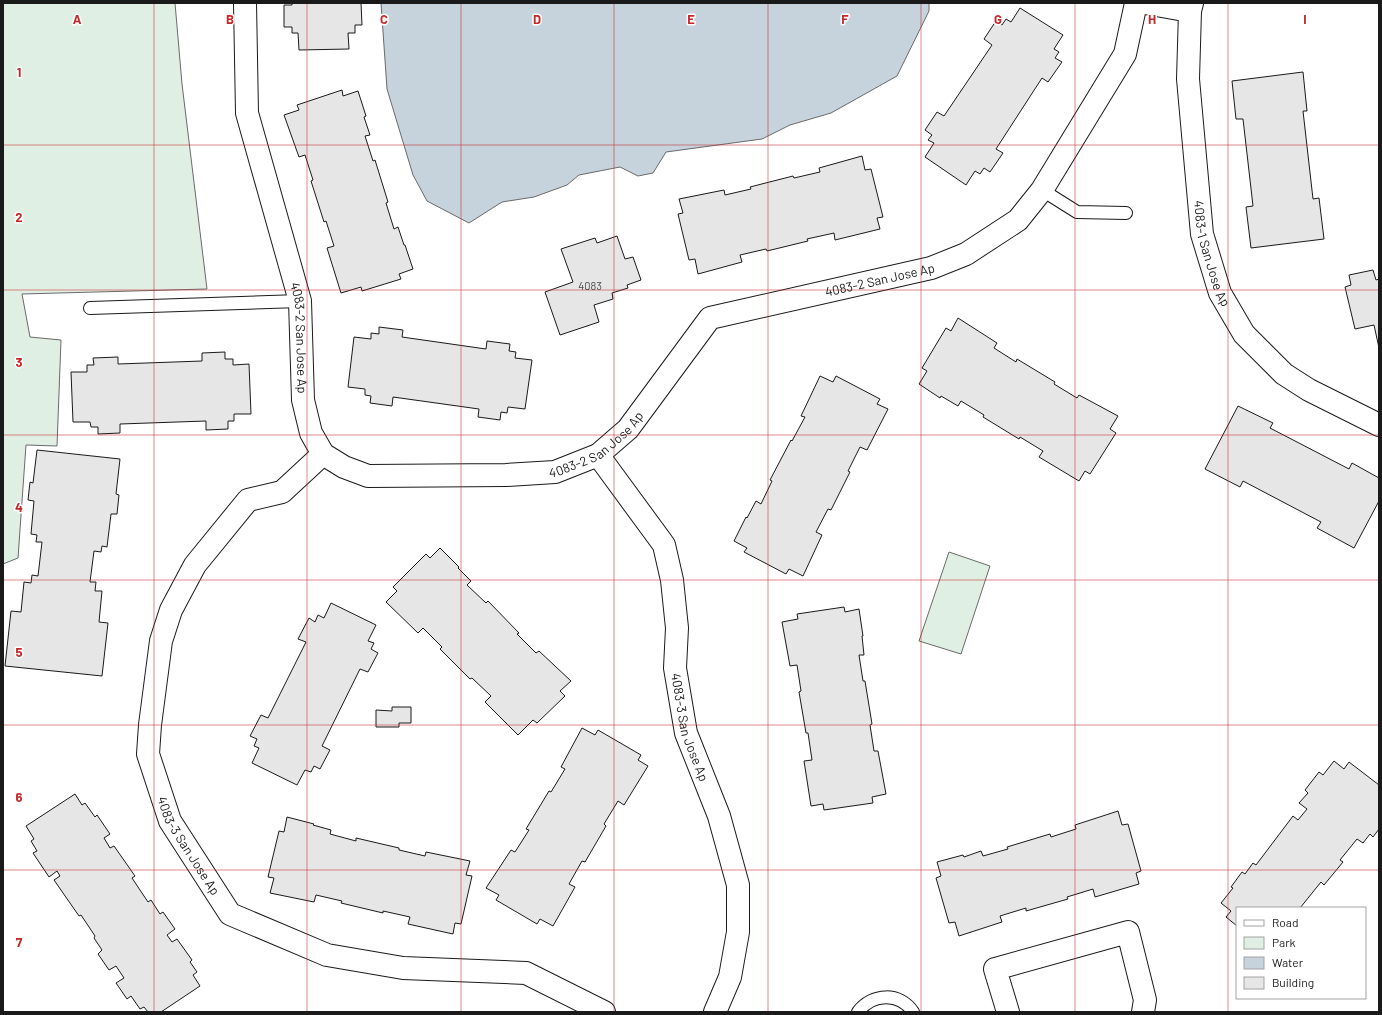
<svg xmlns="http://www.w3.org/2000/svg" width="1382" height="1015" viewBox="0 0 1382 1015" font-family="Barlow,sans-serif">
<rect width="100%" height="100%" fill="#fff"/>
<!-- green -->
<g fill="#e0efe3" stroke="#6a6a6a">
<polygon points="3,3 175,3 182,84 207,289 22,294 30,337 61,340 57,446 26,445 18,558 3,564"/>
<polygon points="949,552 990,566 961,654 919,641"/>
</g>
<!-- water -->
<polygon fill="#c6d2dc" stroke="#6a6a6a" points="381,3 929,3 929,11 897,76 831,113 790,125 762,139 666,152 653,173 638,176 620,167 579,175 567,185 534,197 502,202 469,223 427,201 413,175 387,89"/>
<!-- building -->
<g fill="#e6e6e6" stroke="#1a1a1a">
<polygon points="292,3 361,3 362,25 355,25 355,33 348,33 349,49 299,50 298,33 292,33 292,27 284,27 284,5 292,5"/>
<polygon points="1020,8 1063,35 1054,49 1059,52 1055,58 1062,62 1048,82 1042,78 996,149 1003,153 990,172 984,168 980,174 975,171 966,185 925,157 934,143 928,140 932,135 925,130 937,112 944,116 992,45 984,39 996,21 1002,25 1006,19 1011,22"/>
<polygon points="1303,72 1307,111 1303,111 1313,199 1319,198 1324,239 1251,248 1246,207 1253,206 1243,119 1236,119 1232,81"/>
<polygon points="342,90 343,96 358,91 366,116 364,117 370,135 365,136 373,161 375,160 388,202 386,203 394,229 398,227 404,245 405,245 413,269 399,274 401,279 362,291 361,287 341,293 327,248 334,246 326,221 324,222 311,181 313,180 305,155 299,157 284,115 299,110 297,105"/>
<polygon points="862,156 865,170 871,169 883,217 877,218 880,229 835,240 834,233 807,239 808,241 767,251 766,249 740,255 742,262 698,274 695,259 689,260 678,214 683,213 679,199 724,190 725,195 751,189 750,187 793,176 794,178 820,172 819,168"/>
<polygon points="617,236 625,259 633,257 641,280 627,285 628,288 612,293 613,299 594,305 599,322 560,335 545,292 573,282 561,249 595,238 597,243"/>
<polygon points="1373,270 1376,280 1379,279 1379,348 1374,325 1355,329 1345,287 1351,285 1349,275"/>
<polygon points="958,318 997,343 994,348 1016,362 1017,359 1055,382 1054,384 1077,398 1079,395 1118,416 1110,429 1116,433 1090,474 1085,471 1079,481 1039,457 1043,451 1020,437 1019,439 983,417 984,415 961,401 958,406 941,396 940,398 919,384 927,371 922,368 946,328 951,331"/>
<polygon points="379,327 403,330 402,337 486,349 487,341 510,344 509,351 516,352 515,358 532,360 525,409 508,407 507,413 501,412 500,420 478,417 479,409 393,397 392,406 370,403 371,396 365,395 365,389 348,387 354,337 371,339 371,333 379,334"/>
<polygon points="225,352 225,359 233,359 233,365 249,364 251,414 234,414 234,421 228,421 228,429 206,430 206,421 120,424 120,433 98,434 98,427 91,427 90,422 73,422 71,372 87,372 87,365 94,365 93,358 118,357 118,364 202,361 202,353"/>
<polygon points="820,376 833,382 836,376 880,399 877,404 888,409 867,450 860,447 848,471 850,472 831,510 828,509 816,532 822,535 803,576 789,569 786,574 744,552 747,548 734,541 746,517 747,518 756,501 761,504 772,481 770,480 791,440 792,441 805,417 801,416"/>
<polygon points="1238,406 1273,423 1270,428 1349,469 1352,463 1379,478 1379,501 1354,548 1317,528 1321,522 1243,481 1240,487 1205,469"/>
<polygon points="37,450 120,459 116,494 119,495 117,514 111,514 107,547 102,546 101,552 94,551 90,582 96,582 95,591 102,591 99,622 108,623 102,676 5,666 11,611 21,612 24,582 31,583 32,575 38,576 42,542 36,542 37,535 31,534 34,501 28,500 30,482 33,483"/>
<polygon points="440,548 459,567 458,568 471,581 467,585 486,603 488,601 519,633 517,634 536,653 539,651 571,681 560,691 565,696 537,723 533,720 518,735 485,702 491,696 472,678 470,679 440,649 442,647 423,628 418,633 386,602 397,591 393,587 426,554 430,558"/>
<polygon points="331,603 376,625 368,641 374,643 371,649 378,653 368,672 360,669 322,746 330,750 320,769 314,766 311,772 305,770 297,785 252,763 259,748 254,746 257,739 250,736 261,715 268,718 306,642 298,639 309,618 315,622 318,615 324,618"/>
<polygon points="844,607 845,612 859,609 863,636 862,636 864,655 859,655 863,681 865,681 872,724 870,725 874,751 878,751 886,794 872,797 873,803 824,810 823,804 811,806 804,761 812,760 808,733 806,733 799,692 801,691 797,665 790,666 782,622 798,619 797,614"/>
<polygon points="392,707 411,707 411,723 399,723 399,727 376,727 376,710 392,711"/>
<polygon points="582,728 595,735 598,730 641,755 638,760 648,766 624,805 618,801 604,824 606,826 585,862 582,861 569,884 575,887 553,926 540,919 537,924 496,900 499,895 486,888 511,850 515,852 529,830 526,829 549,791 551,792 565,769 561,767"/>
<polygon points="1334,761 1344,769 1349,762 1379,785 1379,829 1373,837 1370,834 1363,843 1357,839 1340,860 1343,862 1324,885 1321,882 1300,908 1237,908 1237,926 1226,917 1231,911 1221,903 1233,888 1231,887 1242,872 1245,874 1253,863 1256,865 1293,816 1298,820 1307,809 1299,803 1308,793 1305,790 1319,772 1323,775"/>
<polygon points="75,794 82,805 85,803 95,817 97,815 110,834 104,838 110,848 114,846 135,876 132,878 148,902 151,900 160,914 163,912 175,929 167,935 172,942 177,939 192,960 190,962 197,972 193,975 200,986 161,1012 148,1012 144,1007 140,1009 131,996 127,999 116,983 124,978 116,966 109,970 98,954 102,950 94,938 95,936 81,915 79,916 54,880 60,876 57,871 49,877 33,853 37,851 31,841 34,839 26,826"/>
<polygon points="1118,811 1122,825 1128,824 1141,871 1136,873 1139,884 1095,897 1093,889 1067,897 1068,899 1026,911 1026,908 1000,916 1002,922 959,936 955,922 949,923 936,878 941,876 937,862 963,855 964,857 981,851 983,856 1008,849 1007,847 1050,834 1051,837 1076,829 1075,825"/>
<polygon points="287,817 314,824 313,825 331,830 330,834 356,841 356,838 399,848 399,850 425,856 426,852 470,861 466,875 472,876 461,924 455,923 453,934 408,924 410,917 383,911 383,913 341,903 342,901 316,895 314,902 270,893 274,878 268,877 279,831 284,832"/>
</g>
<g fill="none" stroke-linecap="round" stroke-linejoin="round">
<defs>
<g id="lane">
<polyline points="1042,190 1077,212 1126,213"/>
<polyline points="90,308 300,301"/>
<path d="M 858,1012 C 872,993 900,992 913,1012"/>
</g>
<g id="street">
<path id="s1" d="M 245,3 L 247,113 L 300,301 L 303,400 L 311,433 L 323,454 L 344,467 L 368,476 L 506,475 L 555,472 L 598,455 L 628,429 L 710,318 L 931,268 L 966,254 L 1018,220 L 1042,190 L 1125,54 L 1136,3"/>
<polyline points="1145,3 1190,11"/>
<path id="s2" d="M 1192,3 L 1190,11 L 1188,79 L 1202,234 L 1220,293 L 1244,334 L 1284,374 L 1309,390 L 1379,425"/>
<path id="s3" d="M 323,454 L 282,492 L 248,500 L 195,565 L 171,610 L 161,641 L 150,725 L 148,754 L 170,821 L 230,914 L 327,955 L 403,968 L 526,973 L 604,1012"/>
<path id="s4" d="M 598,455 L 664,545 L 672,580 L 677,628 L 675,668 L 686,733 L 719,816 L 738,885 L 738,932 L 730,977 L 715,1012"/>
<polyline points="1008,1012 995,969 1128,932 1145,1000 1143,1012"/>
</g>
</defs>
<!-- lane casing -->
<use href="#lane" stroke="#1a1a1a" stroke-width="14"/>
<!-- street casing -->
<use href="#street" stroke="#1a1a1a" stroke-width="24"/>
<!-- lane -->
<use href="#lane" stroke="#fff" stroke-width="12"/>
<!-- street -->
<use href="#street" stroke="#fff" stroke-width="22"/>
</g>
<!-- grid -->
<path fill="none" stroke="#c62828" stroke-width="1" stroke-opacity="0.55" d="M 154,3 L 154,1012M 307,3 L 307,1012M 461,3 L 461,1012M 614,3 L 614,1012M 768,3 L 768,1012M 921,3 L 921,1012M 1075,3 L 1075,1012M 1228,3 L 1228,1012M 3,145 L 1379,145M 3,290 L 1379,290M 3,435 L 1379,435M 3,580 L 1379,580M 3,725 L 1379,725M 3,870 L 1379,870"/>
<g text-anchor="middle" stroke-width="3" stroke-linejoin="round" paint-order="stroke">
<!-- number labels -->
<g font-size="11" fill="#4d4d4d">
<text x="590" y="290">4083</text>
</g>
<!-- street labels -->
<g font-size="13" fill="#1a1a1a" stroke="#fff">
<text dy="5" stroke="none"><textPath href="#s2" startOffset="253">4083-1 San Jose Ap</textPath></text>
<text dy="5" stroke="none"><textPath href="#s1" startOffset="1098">4083-2 San Jose Ap</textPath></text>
<text dy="5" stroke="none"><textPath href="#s1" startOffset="342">4083-2 San Jose Ap</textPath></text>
<text dy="5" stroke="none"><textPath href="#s1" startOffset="750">4083-2 San Jose Ap</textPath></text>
<text dy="5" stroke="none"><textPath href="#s4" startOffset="297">4083-3 San Jose Ap</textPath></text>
<text dy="5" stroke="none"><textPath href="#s3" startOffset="473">4083-3 San Jose Ap</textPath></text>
</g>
</g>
<g font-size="13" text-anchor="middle" font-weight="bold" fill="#c62828" stroke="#fff" stroke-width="3" stroke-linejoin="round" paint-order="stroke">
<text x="77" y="24">A</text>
<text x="230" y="24">B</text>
<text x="384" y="24">C</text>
<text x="537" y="24">D</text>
<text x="691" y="24">E</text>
<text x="845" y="24">F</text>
<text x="998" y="24">G</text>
<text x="1152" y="24">H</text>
<text x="1305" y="24">I</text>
<text x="19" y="77">1</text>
<text x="19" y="222">2</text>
<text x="19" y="367">3</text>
<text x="19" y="512">4</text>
<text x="19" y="657">5</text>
<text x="19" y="802">6</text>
<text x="19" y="947">7</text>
</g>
<!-- border -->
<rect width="1382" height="1015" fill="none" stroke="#1a1a1a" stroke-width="8"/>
<!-- legend -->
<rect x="1236" y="907" width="130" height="92" fill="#ffffff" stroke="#a3a3a3"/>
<rect x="1244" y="920" width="20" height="6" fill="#ffffff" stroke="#a3a3a3"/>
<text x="1272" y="927" font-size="12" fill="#1a1a1a">Road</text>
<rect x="1244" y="937" width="20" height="12" fill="#e0efe3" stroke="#a3a3a3"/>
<text x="1272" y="947" font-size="12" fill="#1a1a1a">Park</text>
<rect x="1244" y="957" width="20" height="12" fill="#c6d2dc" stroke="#a3a3a3"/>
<text x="1272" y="967" font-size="12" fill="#1a1a1a">Water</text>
<rect x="1244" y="977" width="20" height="12" fill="#e6e6e6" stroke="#a3a3a3"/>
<text x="1272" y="987" font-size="12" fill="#1a1a1a">Building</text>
</svg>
